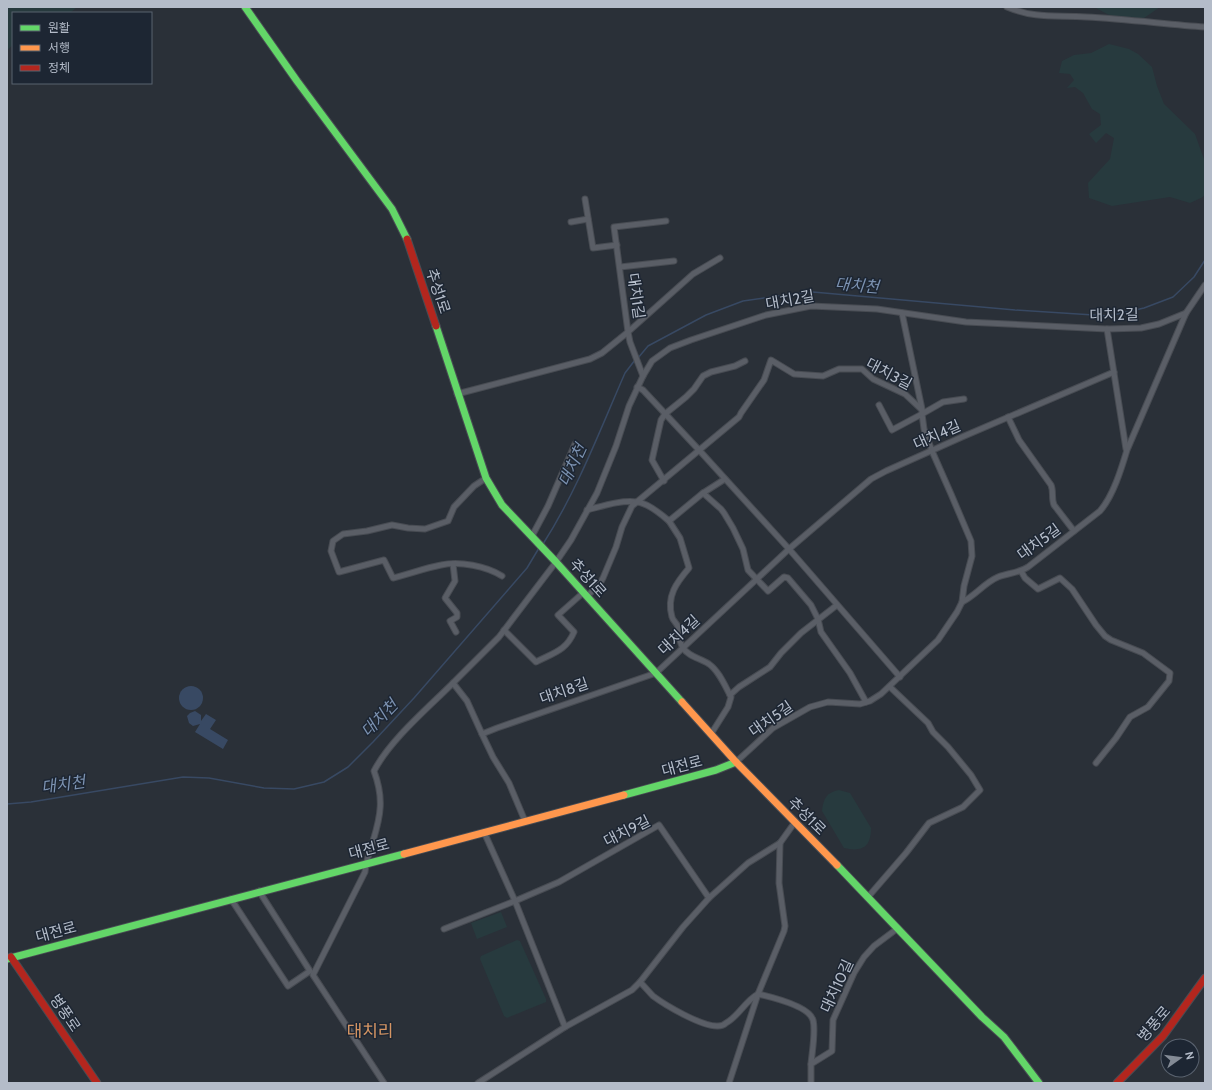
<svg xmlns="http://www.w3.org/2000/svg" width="1212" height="1090" viewBox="0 0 1212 1090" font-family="Cabin,'Noto Sans KR',sans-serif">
<rect width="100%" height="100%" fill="#2a3038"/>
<!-- green -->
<g fill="#273a3e">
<polygon points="7,7 77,7 70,13 13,13 13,45 7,50"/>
<polygon points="1088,7 1160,7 1144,18 1132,20 1109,15 1096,8"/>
<polygon points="1109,44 1129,49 1138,54 1152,67 1157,86 1164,104 1195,134 1205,162 1205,195 1201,198 1190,203 1170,197 1112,206 1089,198 1088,183 1110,159 1114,138 1106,133 1096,143 1089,134 1101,125 1100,114 1092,109 1083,93 1075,87 1067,88 1074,80 1070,74 1059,73 1062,61 1074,55 1091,53"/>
<path d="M 839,790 L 850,793 L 871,828 C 871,848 861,852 844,848 L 822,811 C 823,799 827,792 839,790 Z"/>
<polygon points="501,912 507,927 477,939 471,923"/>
<polygon points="517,940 520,941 546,999 546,1002 507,1018 504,1016 480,959 481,956"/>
</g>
<!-- water -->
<g fill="#384963">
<circle cx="191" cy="698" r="12"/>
<polygon points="195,711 201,715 201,721 206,714 216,720 210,729 228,740 223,749 195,732 200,724 193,726 189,723 187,716 190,713"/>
</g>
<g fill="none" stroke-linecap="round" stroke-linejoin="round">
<!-- stream -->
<g stroke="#384963" stroke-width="1.5">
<polyline points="638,358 648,346 706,315 743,301 786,295 813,292 1015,310 1109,316 1144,308 1173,297 1194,277 1205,260"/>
<path d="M 543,544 C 577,491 600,430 625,373 L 635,360"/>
<polyline points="7,804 31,802 183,777 209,778 264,788 294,789 324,782 348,767 373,742 414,698 527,568 539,548"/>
</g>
<defs>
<g id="street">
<path d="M 1007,7 C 1036,19 1055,15 1086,17 C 1125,19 1165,24 1205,27"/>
<polyline points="585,199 593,248 617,245"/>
<polyline points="571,222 588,219"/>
<polyline points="620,267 674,261"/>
<polyline points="902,313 922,409"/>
<polyline points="1107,329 1126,449"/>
<polyline points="643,376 630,342 628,332 693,274 720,258"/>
<polyline points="637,387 643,390 699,450 789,549 900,677"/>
<polyline points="457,394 590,359 602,353 628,332 614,227 666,221"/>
<polyline points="879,405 892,430 922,414 924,429 932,451 951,494 971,541 972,556 964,586 962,602"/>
<path d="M 1008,417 L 1019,440 L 1051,485 C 1054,492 1051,498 1054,505 L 1074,531"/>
<path d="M 486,478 L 474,486 L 454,507 L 448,521 L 425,529 L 408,528 L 392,525 L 367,531 L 343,534 L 333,541 L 331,551 L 339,572 L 384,560 L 393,578 C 409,574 425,568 441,565 C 460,561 486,566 502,576"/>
<polyline points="664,481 652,460 661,420 665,414 686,397 694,389 703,376 711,372 735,366 745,361"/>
<polyline points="703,493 721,509 724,513 733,528 743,549 748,570 768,591 784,577 788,578 811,605 818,619 821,632 850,673 866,702"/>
<path d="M 587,510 C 603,506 620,500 637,502 C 647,503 661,514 669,521 L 703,493 L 725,479"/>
<path d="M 669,521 L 680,538 L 689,568 C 677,582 666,596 672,617 C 673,621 677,623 678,627 C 679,634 679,642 683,648 C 689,657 700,658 709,664 C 719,671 725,686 731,697 L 728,707 L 711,734"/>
<polyline points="532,536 548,506 575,444"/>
<polyline points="453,564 455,581 445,598 457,613 457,617 450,621 456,632"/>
<polyline points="1021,571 1025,578 1038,589 1060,578 1072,589 1096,625 1105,636 1111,640 1143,653 1170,673 1169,681 1148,707 1130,717 1116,738 1096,763"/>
<polyline points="587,596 599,585 603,578 616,547 622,527 632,506 739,417 741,413 764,380 771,360 794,374 823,376 839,369 862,369 873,379 905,394 922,410 922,414 943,402 964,399"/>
<path d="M 504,630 L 536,662 C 553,653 566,651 574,632 L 558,615 L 584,592"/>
<polyline points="453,683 499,637 556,562 571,540 597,493 616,446 629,406 643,376 652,361 670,348 691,340 766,315 811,306 877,309 966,322 1107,329 1141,328 1159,324 1186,313"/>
<polyline points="730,695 739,687 770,667 781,653 801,633 837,605"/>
<polyline points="482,734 493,757 509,783 525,821"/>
<path d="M 736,762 L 773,728 L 810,707 L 828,702 L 860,704 L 870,701 L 881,694 L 938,640 L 957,612 L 962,602 C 975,596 984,583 998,577 C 1008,573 1019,573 1028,567 L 1100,511 C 1113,496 1121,470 1127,450 L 1186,313 L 1205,285"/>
<polyline points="484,832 515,901 559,882 659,825 709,898 748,863 780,843 795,822"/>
<polyline points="868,897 906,853 929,823 963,807 980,790 971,775 948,747 933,732 928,723 890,687"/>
<path d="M 709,898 L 683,927 L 640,982 C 645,987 649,992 653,996 C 665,1005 702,1027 718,1026 C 720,1026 724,1025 726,1023 C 739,1016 745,1001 758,994 C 771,997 809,1006 813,1020 C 816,1031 812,1052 811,1064"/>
<polyline points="231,899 288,986 310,971 259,891"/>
<polyline points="444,929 515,901 565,1027"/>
<path d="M 384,1083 L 313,975 L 365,872 C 366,861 370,851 373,841 C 381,815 384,798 374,771 C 390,740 428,708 453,683 L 467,701 L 482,734 L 497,728 L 656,673 L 789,549 L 871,479 L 886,471 L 962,437 L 1114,372"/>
<polyline points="478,1083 565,1027 632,990 640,982"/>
<polyline points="729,1083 758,994 784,931 785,926 779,883 780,843"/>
<polyline points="811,1083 811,1064 832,1051 833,1020 854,973 864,957 874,946 898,928"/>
</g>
<g id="fast">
<polyline points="245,7 297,81 392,209 407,239"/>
<polyline points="436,326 486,478 502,505 556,562 682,702"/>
<polyline points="624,795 716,770 736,762"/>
<polyline points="837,865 982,1017 1004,1037 1039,1083"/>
<polyline points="7,959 404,854"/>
</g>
<g id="slow">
<polyline points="682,702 736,762 837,865"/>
<polyline points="404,854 624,795"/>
</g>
<g id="jam">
<polyline points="407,239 436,326"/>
<polyline points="11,957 97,1083"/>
<polyline points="1117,1083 1163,1036 1205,978"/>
</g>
</defs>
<!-- street casing -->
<use href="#street" stroke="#484c53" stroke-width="7"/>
<!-- fast casing -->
<use href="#fast" stroke="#484c53" stroke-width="9"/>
<!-- slow casing -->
<use href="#slow" stroke="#484c53" stroke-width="9"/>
<!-- jam casing -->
<use href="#jam" stroke="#484c53" stroke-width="9"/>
<!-- street -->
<use href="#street" stroke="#5a5e66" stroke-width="5"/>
<!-- fast -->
<use href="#fast" stroke="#63d668" stroke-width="7"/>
<!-- slow -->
<use href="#slow" stroke="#ff974d" stroke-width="7"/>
<!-- jam -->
<use href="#jam" stroke="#b3261e" stroke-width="7"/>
</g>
<g text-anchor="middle" stroke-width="3" stroke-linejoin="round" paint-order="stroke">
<!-- street labels -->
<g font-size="15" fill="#b4bcc9" stroke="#1d2633">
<text transform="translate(438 291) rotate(72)" y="5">추성1로</text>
<text transform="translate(636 296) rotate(82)" y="5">대치1길</text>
<text transform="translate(790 300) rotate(-10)" y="5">대치2길</text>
<text transform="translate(1114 315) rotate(-1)" y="5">대치2길</text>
<text transform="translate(889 374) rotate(28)" y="5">대치3길</text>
<text transform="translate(937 435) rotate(-24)" y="5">대치4길</text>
<text transform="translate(1039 542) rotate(-36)" y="5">대치5길</text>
<text transform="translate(588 578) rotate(48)" y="5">추성1로</text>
<text transform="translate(679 635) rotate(-43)" y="5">대치4길</text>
<text transform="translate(564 691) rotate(-19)" y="5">대치8길</text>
<text transform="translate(771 719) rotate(-35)" y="5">대치5길</text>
<text transform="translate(682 766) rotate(-15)" y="5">대전로</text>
<text transform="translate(807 816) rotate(45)" y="5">추성1로</text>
<text transform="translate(627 831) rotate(-27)" y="5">대치9길</text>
<text transform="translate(369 849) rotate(-15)" y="5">대전로</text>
<text transform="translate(56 932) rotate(-15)" y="5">대전로</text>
<text transform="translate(837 986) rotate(-65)" y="5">대치10길</text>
<text transform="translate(65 1013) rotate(56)" y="5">병풍로</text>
<text transform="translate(1154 1024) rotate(-49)" y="5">병풍로</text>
</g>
<!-- water labels -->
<g font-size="16" font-style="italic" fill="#7c92b1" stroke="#1d2633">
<text transform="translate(857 285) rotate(5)" y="6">대치천</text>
<text transform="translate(572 465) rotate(-65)" y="6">대치천</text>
<text transform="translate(379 718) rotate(-46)" y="6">대치천</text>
<text transform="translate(63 784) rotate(-8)" y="6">대치천</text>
</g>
<!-- quarter labels -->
<g font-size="17" fill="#d59563" stroke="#1d2633">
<text x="370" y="1037">대치리</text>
</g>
</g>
<!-- border -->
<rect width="1212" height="1090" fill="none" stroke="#b4bcc9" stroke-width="16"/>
<!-- legend -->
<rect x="12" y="12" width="140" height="72" fill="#1d2633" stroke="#59626f"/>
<rect x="20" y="25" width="20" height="6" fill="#63d668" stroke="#59626f"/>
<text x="48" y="32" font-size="12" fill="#b4bcc9">원활</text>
<rect x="20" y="45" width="20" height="6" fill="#ff974d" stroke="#59626f"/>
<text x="48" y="52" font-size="12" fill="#b4bcc9">서행</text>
<rect x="20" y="65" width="20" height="6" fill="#b3261e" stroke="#59626f"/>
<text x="48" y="72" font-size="12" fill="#b4bcc9">정체</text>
<!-- north arrow -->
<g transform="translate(1180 1058) rotate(76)"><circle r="19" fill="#1d2633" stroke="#59626f"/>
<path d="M0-3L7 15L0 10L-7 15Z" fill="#848b96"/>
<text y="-6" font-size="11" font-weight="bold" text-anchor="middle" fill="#b4bcc9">N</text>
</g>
</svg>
